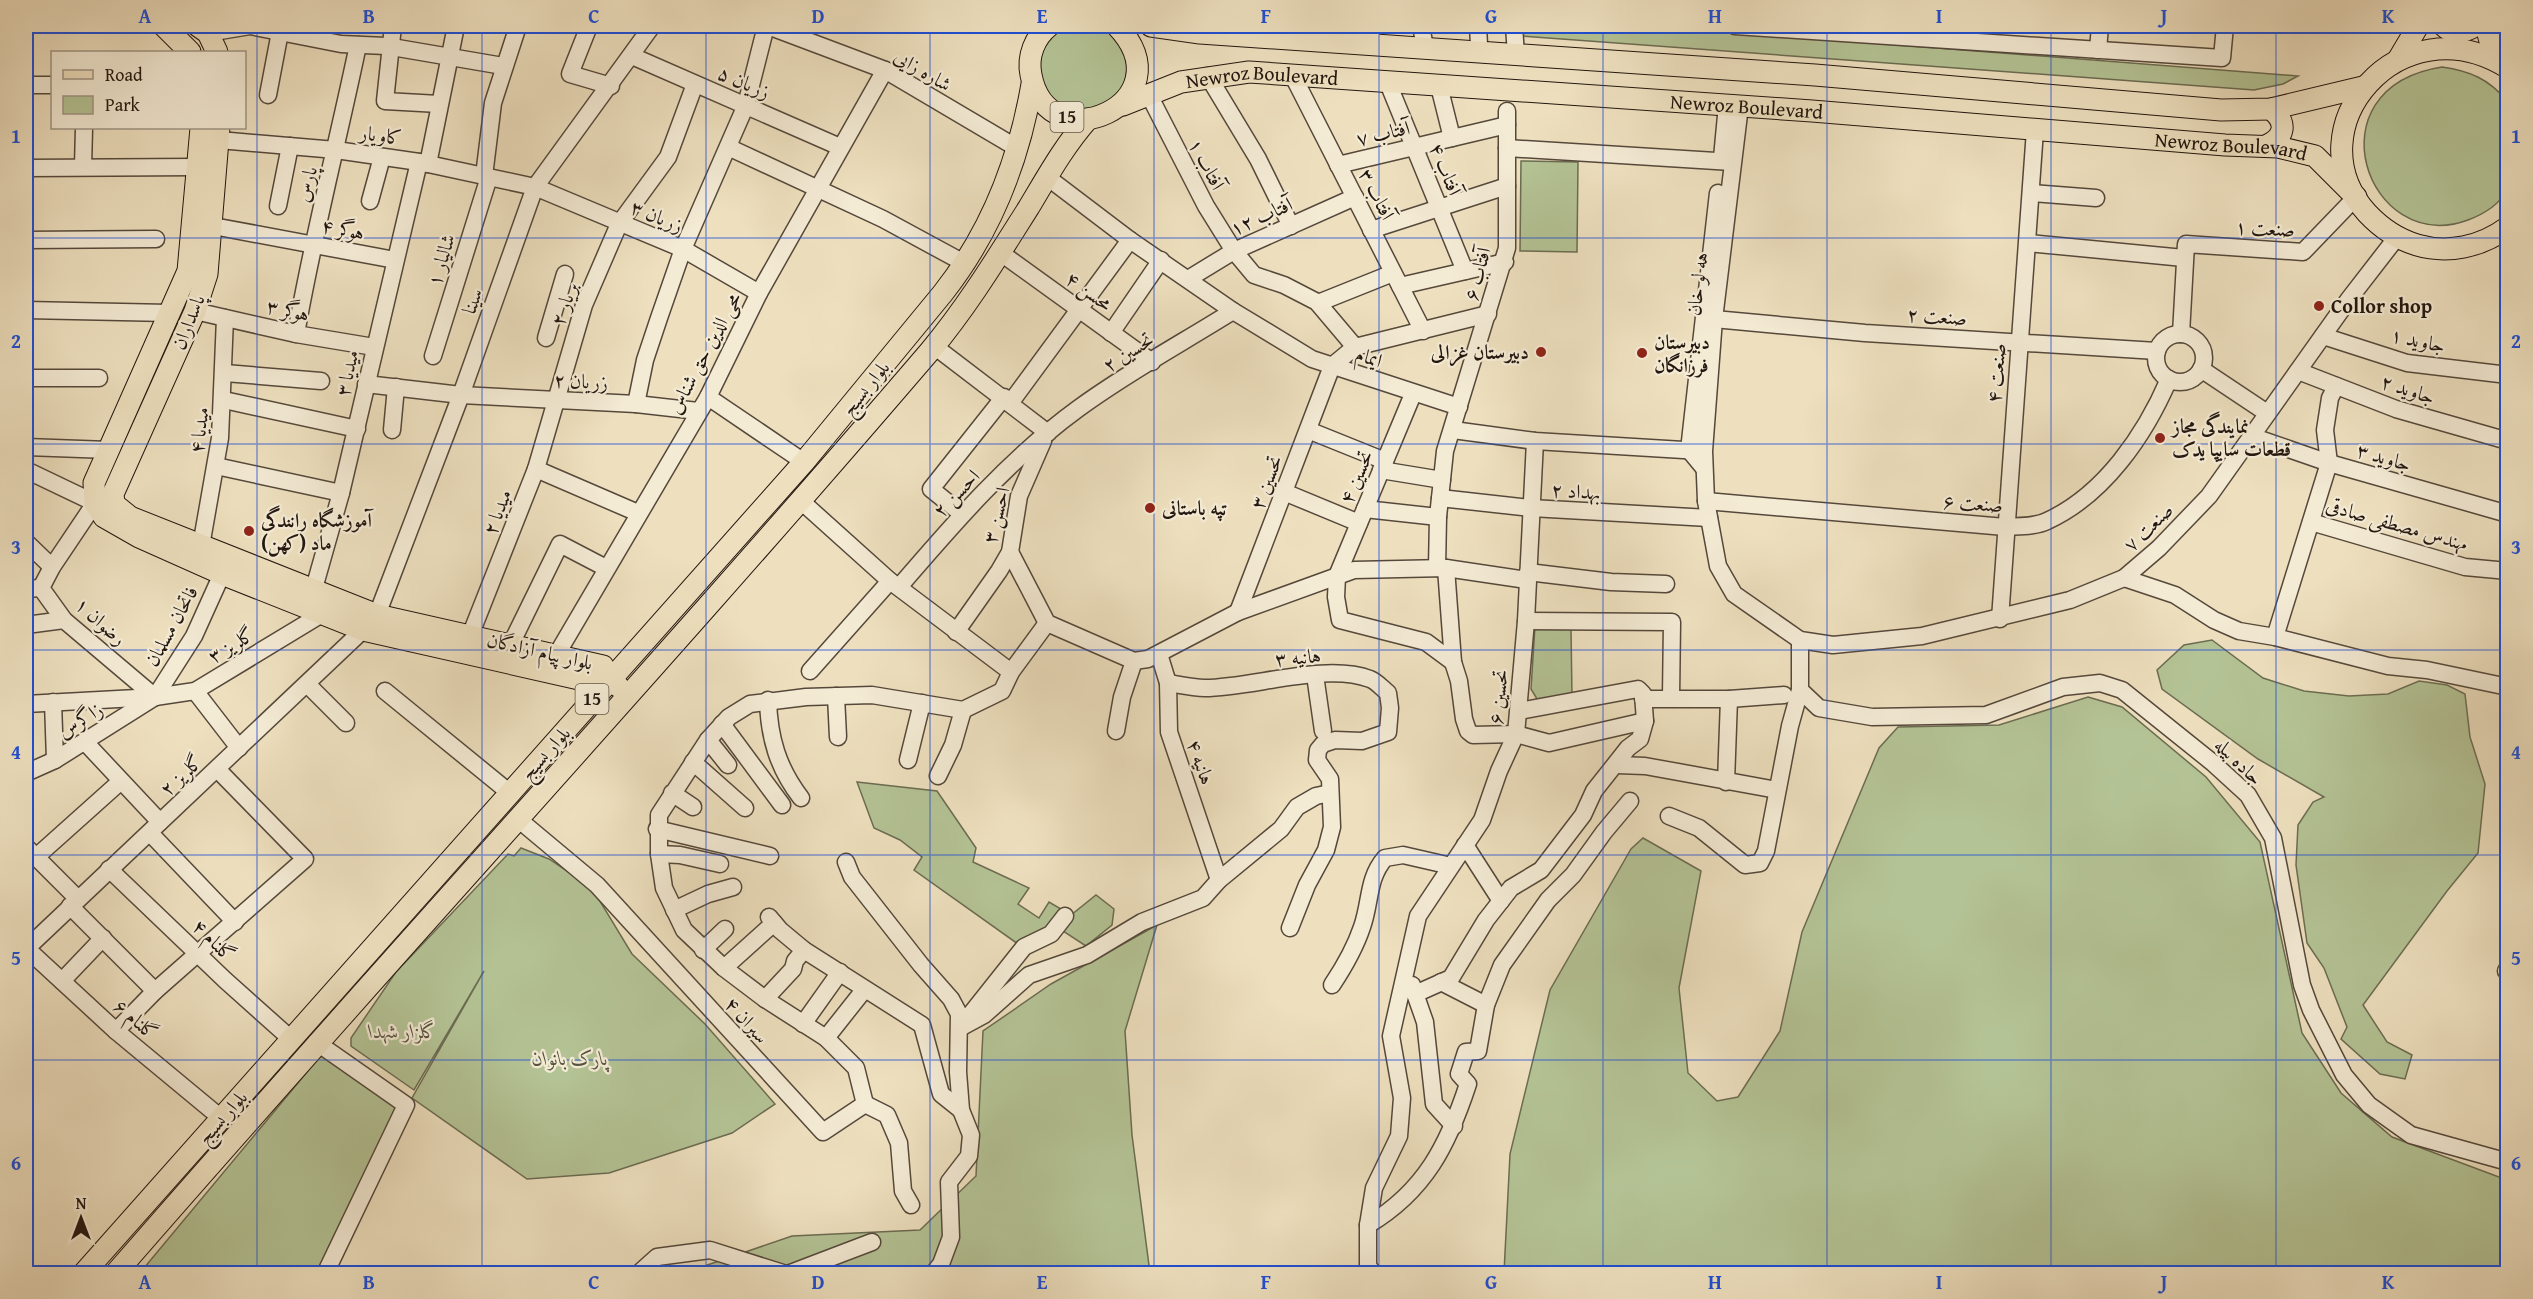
<svg xmlns="http://www.w3.org/2000/svg" width="2533" height="1299" viewBox="0 0 2533 1299" font-family="'Gentium Book Plus',Amiri,serif">
<rect width="100%" height="100%" fill="#eee0bf"/>
<filter id="stains"><feTurbulence type="fractalNoise" baseFrequency=".00333" numOctaves="4"/><feColorMatrix values="0 0 0 0 .2 0 0 0 0 .09 0 0 0 0 .02 0 0 0 .5 -.17"/></filter>
<radialGradient id="worn" r=".72"><stop offset=".6" stop-color="#630" stop-opacity="0"/><stop offset="1" stop-color="#630" stop-opacity=".3"/></radialGradient>
<!-- green -->
<g fill="#b4c395" stroke="#6b6c52" stroke-width="1.5">
<circle cx="1083" cy="67" r="44"/>
<polygon points="1521,26 1654,26 2298,76 2283,84 2254,90 1522,36"/>
<path d="M 2442,67 C 2470,71 2489,79 2507,101 L 2507,190 C 2499,205 2484,214 2468,220 C 2367,257 2308,88 2442,67 Z"/>
<polygon points="1521,161 1578,162 1577,252 1520,251"/>
<polygon points="1535,626 1571,629 1572,697 1537,699 1531,689"/>
<polygon points="2212,640 2263,678 2304,691 2349,696 2388,694 2419,681 2447,685 2465,694 2470,737 2485,784 2478,853 2447,891 2363,1005 2387,1042 2412,1055 2405,1079 2380,1074 2341,1039 2347,1027 2324,968 2307,943 2296,865 2298,825 2313,802 2324,797 2258,759 2162,689 2157,670 2184,645"/>
<polygon points="2088,697 2122,707 2206,777 2260,842 2302,1033 2341,1093 2392,1137 2507,1180 2507,1273 1504,1273 1510,1154 1550,990 1631,849 1643,838 1701,871 1679,988 1688,1073 1717,1101 1738,1097 1780,1031 1802,932 1879,748 1898,727 1999,725"/>
<polygon points="857,782 937,791 976,848 973,862 1029,888 1018,904 1039,918 1049,902 1071,915 1096,895 1114,909 1112,925 1086,946 1054,925 1018,944 914,870 922,857 900,840 874,828"/>
<polygon points="521,848 549,859 592,888 632,954 705,1024 775,1104 732,1133 609,1173 527,1179 412,1098 484,971 414,1090 351,1046 351,1038 396,972 508,854 514,856"/>
<polygon points="1157,925 1125,1031 1132,1135 1150,1273 681,1274 792,1236 920,1230 976,1176 983,1031 1051,984"/>
<polygon points="322,1054 397,1108 320,1273 139,1274"/>
</g>
<g fill="none" stroke-linecap="round" stroke-linejoin="round">
<defs>
<g id="minor">
<polyline points="393,26 385,101 439,104"/>
<polyline points="589,26 570,74 611,86"/>
<polyline points="768,26 885,70 1017,148"/>
<polyline points="1368,26 1373,41"/>
<polyline points="1421,26 1424,42"/>
<polyline points="1478,26 1479,45"/>
<polyline points="1514,26 1516,55"/>
<polyline points="1735,26 2222,58 2225,26"/>
<polyline points="208,33 250,26 341,44 386,46 503,66"/>
<polyline points="2098,50 2100,26"/>
<polyline points="632,56 840,147"/>
<polyline points="1208,76 1258,159 1291,226"/>
<polyline points="1293,76 1423,331"/>
<polyline points="1388,83 1465,271"/>
<polyline points="26,85 52,85"/>
<polyline points="1439,86 1452,138"/>
<polyline points="1148,93 1206,206 1234,251 1254,275 1284,285 1317,302 1355,347"/>
<polyline points="268,95 280,32"/>
<polyline points="1740,106 1714,319 1704,451 1706,501 1718,566 1734,594 1800,640 1833,645 1922,636 2070,600 2124,578 2159,548 2209,496 2349,299 2397,237"/>
<polyline points="219,140 336,150 419,162 535,187 683,249 759,293"/>
<polyline points="728,147 883,219 966,264"/>
<polyline points="1507,148 1732,162"/>
<polyline points="1722,158 1727,105"/>
<polyline points="428,164 456,26"/>
<polyline points="1338,165 1507,125"/>
<polyline points="83,167 84,128"/>
<polyline points="26,168 198,167"/>
<polyline points="484,176 493,103 518,26"/>
<polyline points="1047,177 1130,240 1233,311 1312,359 1459,407"/>
<polyline points="2031,193 2096,198"/>
<polyline points="370,201 382,157"/>
<polyline points="278,206 290,146"/>
<polyline points="213,226 395,260"/>
<polyline points="1371,230 1507,186"/>
<polyline points="26,240 156,239"/>
<polyline points="2028,243 2184,258"/>
<polyline points="1001,253 1152,362"/>
<polyline points="1188,279 1234,251 1355,197"/>
<polyline points="1400,286 1505,262"/>
<polyline points="1318,303 1393,273"/>
<polyline points="26,310 169,313"/>
<polyline points="195,311 296,334 374,347"/>
<polyline points="1714,319 1865,333 2157,351"/>
<polyline points="1111,333 1161,260"/>
<circle cx="2180" cy="358" r="24"/>
<path d="M 296,334 C 313,236 338,141 358,45"/>
<polyline points="2181,334 2186,244 2303,252 2356,197"/>
<polyline points="2323,336 2407,363 2508,375"/>
<polyline points="546,338 565,274"/>
<polyline points="934,346 1048,433"/>
<polyline points="433,356 489,177"/>
<polyline points="2201,369 2267,413"/>
<polyline points="2298,371 2396,409 2508,441"/>
<polyline points="225,373 321,381"/>
<polyline points="26,378 99,378"/>
<polyline points="366,384 461,395 636,404 698,411"/>
<polyline points="1413,394 1337,576 1336,597 1340,620 1426,642 1453,662"/>
<polyline points="708,397 804,462"/>
<polyline points="224,400 357,429"/>
<polyline points="1011,402 1130,240"/>
<polyline points="636,404 645,360 659,318 683,249 746,105 766,26"/>
<polyline points="392,430 396,387"/>
<polyline points="1308,430 1385,461"/>
<polyline points="1453,430 1535,441 1700,451"/>
<polyline points="2251,436 2329,463 2508,514"/>
<polyline points="26,447 109,450"/>
<polyline points="216,466 341,493"/>
<polyline points="1703,467 1689,450 1718,193"/>
<polyline points="536,469 638,513"/>
<polyline points="26,470 95,503 104,503"/>
<polyline points="1381,470 1442,480"/>
<polyline points="1284,492 1359,523"/>
<polyline points="1440,498 1531,508 1709,518"/>
<polyline points="801,501 890,581 1011,672"/>
<path d="M 1706,501 L 2005,527 C 2018,526 2035,527 2047,521 C 2104,495 2145,435 2169,379"/>
<polyline points="95,503 52,567 41,588 64,620 155,697"/>
<polyline points="1365,509 1438,517"/>
<polyline points="962,514 931,489 1004,397"/>
<polyline points="2311,522 2465,567 2508,571"/>
<polyline points="26,542 52,567"/>
<polyline points="201,546 220,438 225,318"/>
<polyline points="1010,552 1047,623 1134,661 1148,659 1238,612 1354,570 1446,568 1527,580"/>
<polyline points="1437,568 1438,517 1445,451 1507,248 1507,111"/>
<polyline points="1446,568 1453,662 1459,681 1464,719 1468,731 1473,735 1516,734 1549,743 1645,721"/>
<polyline points="1528,572 1611,582 1666,584"/>
<polyline points="2124,578 2175,595 2214,620 2239,631 2275,637 2388,666 2427,670 2508,687"/>
<path d="M 899,587 C 954,523 1010,458 1079,408 C 1128,372 1182,343 1233,311"/>
<polyline points="26,589 41,588"/>
<polyline points="313,592 341,493 419,162"/>
<polyline points="1238,612 1332,366 1355,347 1488,314"/>
<polyline points="377,615 461,395 535,187 652,26"/>
<polyline points="2000,619 2035,130"/>
<polyline points="1526,621 1672,622 1671,697"/>
<polyline points="26,625 64,620"/>
<polyline points="956,632 999,571 1010,552 1019,496 1043,441"/>
<polyline points="470,636 536,469 584,305 619,224 668,157 695,84"/>
<polyline points="2275,637 2329,463 2325,430 2330,398 2336,386"/>
<polyline points="1800,640 1800,690 1819,708 1872,717 1986,715 2063,687 2100,683 2122,690 2213,763 2248,795 2273,838 2302,985 2311,1010 2344,1075 2369,1105 2411,1135 2508,1162"/>
<polyline points="511,644 560,544 606,568"/>
<polyline points="557,654 708,397 759,293 885,70"/>
<polyline points="1159,654 1168,683 1169,732 1219,880"/>
<polyline points="810,671 890,581"/>
<polyline points="1315,675 1323,731"/>
<path d="M 1168,683 C 1180,685 1193,688 1205,688 C 1252,688 1326,662 1370,679 C 1376,681 1382,688 1388,693 L 1390,708 L 1388,732 L 1362,741 L 1335,740 L 1323,744 L 1318,750 L 1317,760 L 1330,779 L 1332,827 L 1326,850 L 1307,885 L 1290,928"/>
<polyline points="307,684 346,723"/>
<polyline points="195,691 239,748"/>
<polyline points="385,691 510,793"/>
<polyline points="836,696 838,737"/>
<polyline points="1643,699 1729,699 1784,695"/>
<path d="M 768,700 C 769,738 778,768 801,798"/>
<polyline points="53,702 55,760"/>
<polyline points="26,704 155,697 195,691 322,614"/>
<polyline points="722,724 782,805"/>
<polyline points="1116,731 1122,697 1134,661"/>
<polyline points="708,740 728,765"/>
<polyline points="85,742 160,822"/>
<polyline points="908,760 922,703"/>
<polyline points="693,762 745,808"/>
<polyline points="1617,765 1645,766 1777,790"/>
<polyline points="26,773 55,760 155,697 194,636 222,574"/>
<polyline points="938,776 953,745 963,710"/>
<polyline points="1726,782 1729,699"/>
<polyline points="672,793 693,807"/>
<polyline points="1669,816 1699,828 1745,865 1760,863 1766,851 1790,726 1800,690"/>
<polyline points="518,819 597,885 823,1132 865,1104 887,1115 899,1143 903,1191 911,1205"/>
<polyline points="657,829 770,856"/>
<polyline points="150,833 235,922"/>
<polyline points="1465,845 1501,901"/>
<polyline points="26,847 78,899"/>
<polyline points="659,854 680,855 720,864"/>
<polyline points="35,858 121,781"/>
<polyline points="846,862 852,877 921,965 951,999 959,1014 958,1072 961,1110 971,1135 969,1156 949,1182 951,1237 941,1264 933,1274"/>
<polyline points="109,869 225,980 291,1039"/>
<polyline points="70,906 155,991"/>
<polyline points="674,910 708,894 733,887"/>
<polyline points="769,917 780,930 804,950 922,1025 941,1094 961,1110"/>
<polyline points="26,948 116,1031 221,1118"/>
<polyline points="26,949 363,630"/>
<polyline points="703,950 725,929"/>
<polyline points="724,968 774,923"/>
<polyline points="2506,971 2508,971"/>
<polyline points="62,981 103,938"/>
<polyline points="1441,982 1486,1005"/>
<path d="M 1332,985 C 1344,967 1355,948 1362,927 C 1371,902 1367,879 1385,858 L 1403,855 L 1451,866"/>
<polyline points="1412,985 1425,1022 1434,1104 1454,1126"/>
<polyline points="1415,994 1451,978 1486,920 1511,888 1541,870 1583,815 1594,791 1628,748 1640,739 1645,721 1643,694 1638,689 1519,711"/>
<polyline points="765,999 793,969 795,961 804,950"/>
<polyline points="803,1024 840,972"/>
<polyline points="962,1025 1024,947 1051,934 1065,916"/>
<polyline points="960,1028 984,1015 1029,975 1087,955 1142,922 1203,898 1219,880 1281,829 1297,807 1316,796 1330,793"/>
<polyline points="116,1031 155,991 305,859 217,769"/>
<polyline points="826,1038 864,990"/>
<polyline points="316,1042 406,1105 325,1274"/>
<polyline points="865,1104 856,1068 826,1038 765,999 724,968 684,930 664,888 659,854 659,815 708,740 729,717 750,704 806,697 872,695 963,710 1002,691 1011,672 1047,623"/>
<polyline points="1368,1225 1374,1188 1399,1136 1402,1098 1391,1036 1418,916 1482,820 1499,771 1516,734 1526,621 1535,441"/>
<polyline points="638,1274 657,1257 710,1250 786,1274"/>
<polyline points="788,1274 872,1242"/>
<path d="M 1374,1274 L 1368,1266 L 1368,1225 C 1425,1191 1448,1145 1468,1084 L 1459,1074 L 1466,1052 L 1478,1051 L 1486,1005 L 1502,965 L 1548,900 L 1573,875 L 1604,832 L 1630,801"/>
</g>
<g id="major">
<polyline points="164,26 190,52"/>
<polyline points="198,26 208,33 217,52"/>
<path d="M 1049,26 C 1035,37 1027,56 1031,75 C 1048,165 1189,102 1117,26"/>
<polyline points="1151,26 1200,33 1815,75 2221,110 2271,109 2363,87"/>
<path d="M 2444,26 C 2453,35 2465,32 2475,26"/>
<polyline points="2486,26 2495,60"/>
<polyline points="2399,58 2418,26"/>
<path d="M 2508,68 C 2400,0 2291,129 2367,213 C 2381,228 2397,239 2417,245 C 2448,254 2481,247 2508,227"/>
<path id="s1" d="M 1123,105 L 1181,82 L 1249,72 L 1812,111 L 2225,145 L 2278,147 L 2315,156 L 2356,197"/>
<polyline points="201,128 188,271 94,483 95,503 104,517 139,537 222,574 363,630 588,681 610,679"/>
<polyline points="219,128 207,274 195,311 113,494 114,504 130,517 377,615 603,666 610,679 619,687"/>
<path d="M 2266,146 C 2285,137 2288,123 2271,109"/>
<path d="M 83,1274 L 804,462 L 943,293 C 991,232 1019,160 1032,84"/>
<path d="M 115,1274 C 384,964 663,663 930,351 C 967,307 998,256 1029,207 C 1047,177 1064,146 1088,119"/>
</g>
</defs>
<!-- minor casing -->
<use href="#minor" stroke="#55483b" stroke-width="19"/>
<!-- major casing -->
<use href="#major" stroke="#22160f" stroke-width="23"/>
<!-- minor -->
<use href="#minor" stroke="#f4ebd5" stroke-width="16"/>
<!-- major -->
<use href="#major" stroke="#eee0bf" stroke-width="21"/>
</g>
<!-- grid -->
<path fill="none" stroke="#1d4ed8" stroke-width="1.5" stroke-opacity="0.55" d="M 257,26 L 257,1274M 482,26 L 482,1274M 706,26 L 706,1274M 930,26 L 930,1274M 1154,26 L 1154,1274M 1379,26 L 1379,1274M 1603,26 L 1603,1274M 1827,26 L 1827,1274M 2051,26 L 2051,1274M 2276,26 L 2276,1274M 26,238 L 2508,238M 26,444 L 2508,444M 26,650 L 2508,650M 26,855 L 2508,855M 26,1060 L 2508,1060"/>
<!-- markers -->
<g fill="#8f2418" stroke="#f4ebd5" stroke-width="2">
<circle cx="2319" cy="306" r="6"/>
<circle cx="1541" cy="352" r="6"/>
<circle cx="1642" cy="353" r="6"/>
<circle cx="2160" cy="438" r="6"/>
<circle cx="1150" cy="508" r="6"/>
<circle cx="249" cy="531" r="6"/>
</g>
<g text-anchor="middle" stroke-width="4.5" stroke-linejoin="round" paint-order="stroke">
<!-- shield labels -->
<g fill="#f4ebd5" stroke="#61564a" stroke-width="1.5">
<rect x="1050.5" y="102" width="33" height="30" rx="4.5"/>
<rect x="575.5" y="684" width="33" height="30" rx="4.5"/>
</g>
<g font-size="18" font-weight="bold" fill="#22160f">
<text x="1067" y="123">15</text>
<text x="592" y="705">15</text>
</g>
<!-- street labels -->
<g font-size="20" fill="#22160f" stroke="#f4ebd5">
<text transform="translate(923 70) rotate(31)" y="7">شاره زایی</text>
<text transform="translate(744 82) rotate(23)" y="7">زریان ۵</text>
<text dy="7" stroke="none"><textPath href="#s1" startOffset="144">Newroz Boulevard</textPath></text>
<text dy="7" stroke="none"><textPath href="#s1" startOffset="630">Newroz Boulevard</textPath></text>
<text transform="translate(1383 133) rotate(-13)" y="7">آفتاب ۷</text>
<text transform="translate(381 135) rotate(8)" y="7">کاویار</text>
<text dy="7" stroke="none"><textPath href="#s1" startOffset="1116">Newroz Boulevard</textPath></text>
<text transform="translate(1207 164) rotate(62)" y="7">آفتاب ۱</text>
<text transform="translate(1446 169) rotate(68)" y="7">آفتاب ۴</text>
<text transform="translate(306 184) rotate(-75)" y="7">پارس</text>
<text transform="translate(1377 194) rotate(63)" y="7">آفتاب ۳</text>
<text transform="translate(657 216) rotate(22)" y="7">زریان ۳</text>
<text transform="translate(1261 216) rotate(-24)" y="7">آفتاب ۱۲</text>
<text transform="translate(2265 228) rotate(3)" y="7">صنعت ۱</text>
<text transform="translate(343 229) rotate(11)" y="7">هوگر ۴</text>
<text transform="translate(441 260) rotate(-73)" y="7">شالیار ۱</text>
<text transform="translate(1477 274) rotate(-75)" y="7">آفتاب ۶</text>
<text transform="translate(1697 284) rotate(-83)" y="7">هه لو خان</text>
<text transform="translate(1089 291) rotate(36)" y="7">محسن ۴</text>
<text transform="translate(472 301) rotate(-70)" y="7">سینا</text>
<text transform="translate(564 304) rotate(-70)" y="7">بریار ۲</text>
<text transform="translate(288 310) rotate(12)" y="7">هوگر ۳</text>
<text transform="translate(1937 316) rotate(4)" y="7">صنعت ۲</text>
<text transform="translate(188 322) rotate(-68)" y="7">پاسداران</text>
<text transform="translate(2418 340) rotate(12)" y="7">جاوید ۱</text>
<text transform="translate(1128 352) rotate(-32)" y="7">تحسین ۲</text>
<text transform="translate(704 353) rotate(-62)" y="7">محی الدین حق شناس</text>
<text transform="translate(1369 357) rotate(19)" y="7">ایمام</text>
<text transform="translate(347 373) rotate(-78)" y="7">میدیا ۳</text>
<text transform="translate(1996 373) rotate(-85)" y="7">صنعت ۴</text>
<text transform="translate(581 381) rotate(3)" y="7">زریان ۲</text>
<text transform="translate(865 388) rotate(-51)" y="7">بلوار بسیج</text>
<text transform="translate(2408 389) rotate(18)" y="7">جاوید ۲</text>
<text transform="translate(199 430) rotate(-83)" y="7">میدیا ۴</text>
<text transform="translate(2384 457) rotate(16)" y="7">جاوید ۳</text>
<text transform="translate(1356 477) rotate(-67)" y="7">تحسین ۴</text>
<text transform="translate(1266 482) rotate(-69)" y="7">تحسین ۳</text>
<text transform="translate(1576 491) rotate(4)" y="7">بهداد ۲</text>
<text transform="translate(956 493) rotate(-46)" y="7">احسن ۲</text>
<text transform="translate(1973 503) rotate(4)" y="7">صنعت ۶</text>
<text transform="translate(497 512) rotate(-69)" y="7">میدیا ۲</text>
<text transform="translate(996 515) rotate(-76)" y="7">احسن ۳</text>
<text transform="translate(2397 524) rotate(16)" y="7">مهندس مصطفی صادقی</text>
<text transform="translate(2148 527) rotate(-44)" y="7">صنعت ۷</text>
<text transform="translate(101 621) rotate(42)" y="7">رضوان ۱</text>
<text transform="translate(171 626) rotate(-61)" y="7">فاتحان مسلمان</text>
<text transform="translate(231 645) rotate(-31)" y="7">گلریز ۳</text>
<text transform="translate(540 651) rotate(13)" y="7">بلوار پیام آزادگان</text>
<text transform="translate(1298 657) rotate(-5)" y="7">هانیه ۳</text>
<text transform="translate(1498 697) rotate(-84)" y="7">تحسین ۶</text>
<text transform="translate(80 720) rotate(-32)" y="7">زاگرس</text>
<text transform="translate(545 753) rotate(-48)" y="7">بلوار بسیج</text>
<text transform="translate(2239 761) rotate(44)" y="7">جاده بیله</text>
<text transform="translate(1201 762) rotate(71)" y="7">هانیه ۴</text>
<text transform="translate(181 775) rotate(-43)" y="7">گلریز ۲</text>
<text transform="translate(214 940) rotate(45)" y="7">گلنام ۴</text>
<text transform="translate(136 1019) rotate(41)" y="7">گلنام ۶</text>
<text transform="translate(747 1020) rotate(48)" y="7">سیران ۴</text>
<text transform="translate(222 1117) rotate(-48)" y="7">بلوار بسیج</text>
</g>
<!-- poi labels -->
<g font-size="20" font-weight="bold" fill="#22160f" stroke="#f4ebd5" text-anchor="start">
<text x="2331" y="313">Collor shop</text>
<text x="1654" y="349">دبیرستان<tspan x="1654" dy="23">فرزانگان</tspan></text>
<text x="1529" y="359" text-anchor="end">دبیرستان غزالی</text>
<text x="2172" y="433">نمایندگی مجاز<tspan x="2172" dy="23">قطعات سایپا یدک</tspan></text>
<text x="1162" y="515">تپه باستانی</text>
<text x="261" y="527">آموزشگاه رانندگی<tspan x="261" dy="23">ماد (کهن)</tspan></text>
</g>
<!-- park labels -->
<g font-size="20" font-style="italic" fill="#55533e" stroke="#f4ebd5">
<text x="403" y="1038">گلزار شهدا</text>
<text x="570" y="1065">پارک بانوان</text>
</g>
</g>
<!-- margin -->
<rect width="2533" height="1299" fill="none" stroke="#eee0bf" stroke-width="66"/>
<!-- legend -->
<rect x="51" y="51" width="195" height="78" fill="#f4ebd5" stroke="#a09686" stroke-width="1.5"/>
<rect x="63" y="70" width="30" height="9" fill="#eee0bf" stroke="#a09686" stroke-width="1.5"/>
<text x="105" y="81" font-size="18" fill="#22160f">Road</text>
<rect x="63" y="96" width="30" height="18" fill="#b4c395" stroke="#a09686" stroke-width="1.5"/>
<text x="105" y="111" font-size="18" fill="#22160f">Park</text>
<!-- north arrow -->
<g transform="translate(81 1218)" stroke="#f4ebd5" stroke-width="4.5" paint-order="stroke">
<path d="M0-4.5L10 22L0 15L-10 22Z" fill="#22160f"/>
<text y="-9" font-size="16" font-weight="bold" text-anchor="middle" fill="#22160f">N</text>
</g>
<rect x="33" y="33" width="2467" height="1233" fill="none" stroke="#1d4ed8" stroke-width="2"/>
<g font-size="20" text-anchor="middle" font-weight="bold" fill="#1d4ed8">
<text x="145" y="23">A</text>
<text x="369" y="23">B</text>
<text x="594" y="23">C</text>
<text x="818" y="23">D</text>
<text x="1042" y="23">E</text>
<text x="1266" y="23">F</text>
<text x="1491" y="23">G</text>
<text x="1715" y="23">H</text>
<text x="1939" y="23">I</text>
<text x="2164" y="23">J</text>
<text x="2388" y="23">K</text>
<text x="16" y="143">1</text>
<text x="2516" y="143">1</text>
<text x="16" y="348">2</text>
<text x="2516" y="348">2</text>
<text x="16" y="554">3</text>
<text x="2516" y="554">3</text>
<text x="16" y="759">4</text>
<text x="2516" y="759">4</text>
<text x="16" y="965">5</text>
<text x="2516" y="965">5</text>
<text x="16" y="1170">6</text>
<text x="2516" y="1170">6</text>
<text x="145" y="1289">A</text>
<text x="369" y="1289">B</text>
<text x="594" y="1289">C</text>
<text x="818" y="1289">D</text>
<text x="1042" y="1289">E</text>
<text x="1266" y="1289">F</text>
<text x="1491" y="1289">G</text>
<text x="1715" y="1289">H</text>
<text x="1939" y="1289">I</text>
<text x="2164" y="1289">J</text>
<text x="2388" y="1289">K</text>
</g>
<rect width="100%" height="100%" filter="url(#stains)"/>
<rect width="100%" height="100%" fill="url(#worn)"/>
</svg>
